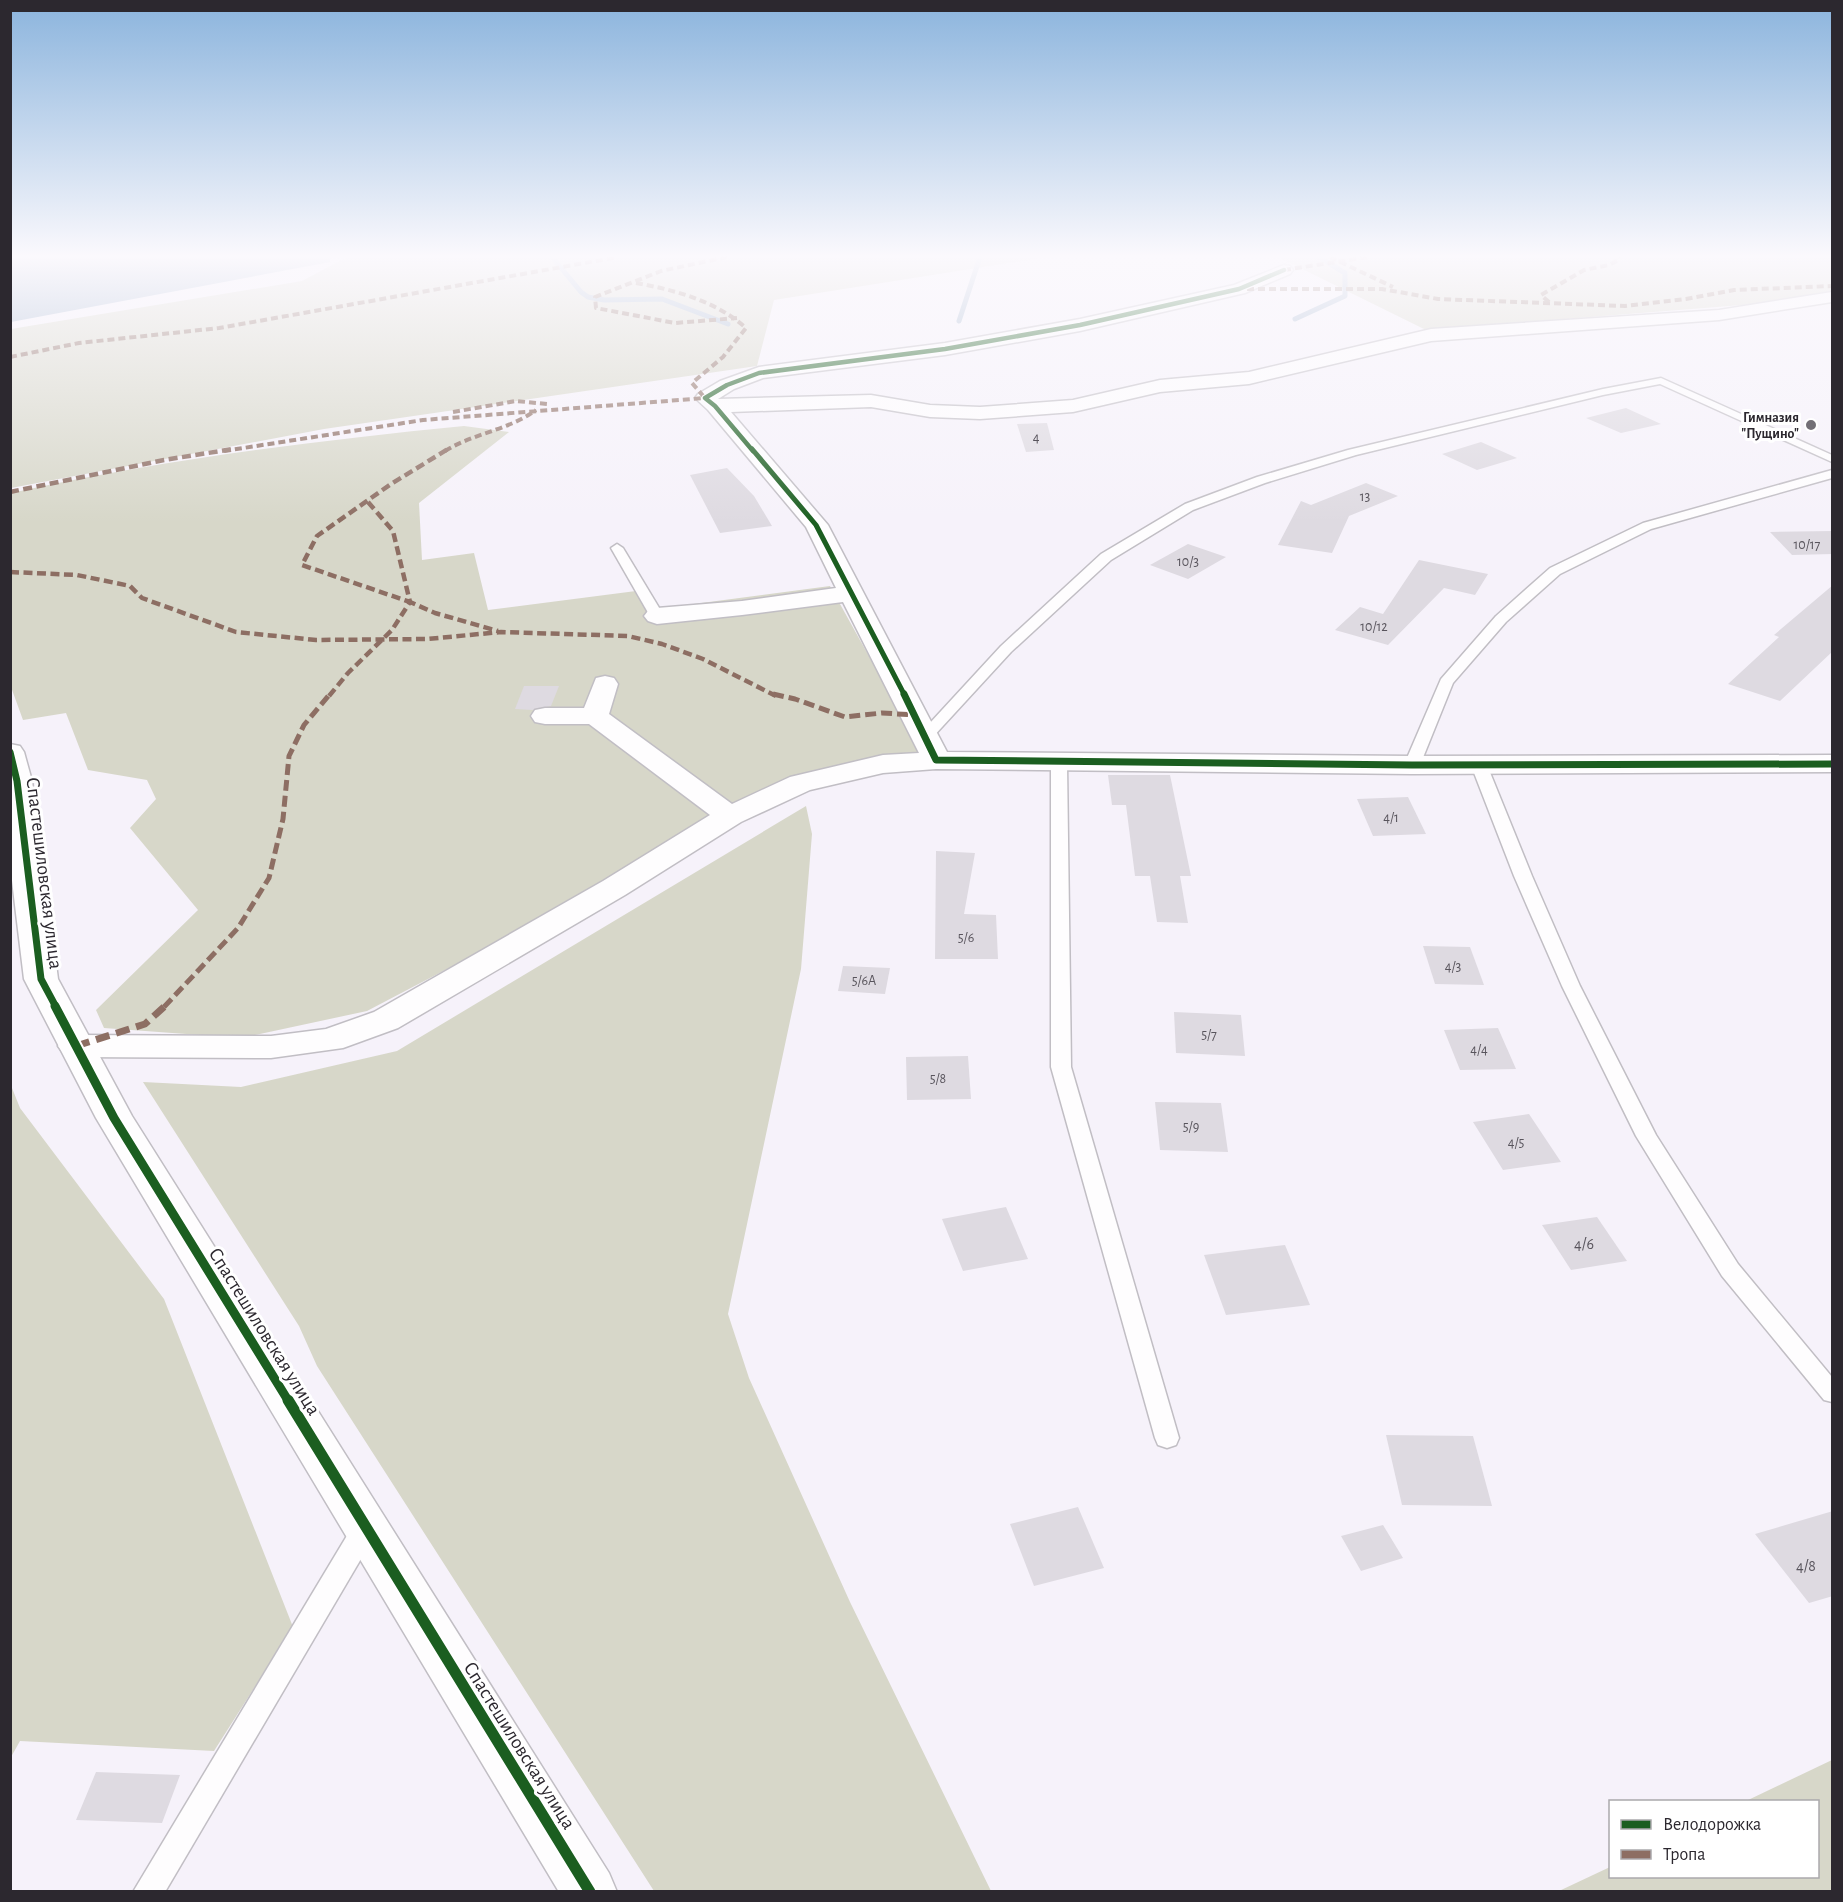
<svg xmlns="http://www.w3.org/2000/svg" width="1843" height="1902" viewBox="0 0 1843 1902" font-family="'Alegreya Sans',sans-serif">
<rect width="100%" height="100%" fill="#f6f2fa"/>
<!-- green -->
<g fill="#d7d7c9">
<polygon points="347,257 1047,257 774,300 757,366 324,429 11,488 11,329 302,281"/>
<polygon points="1278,257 1832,257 1832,298 1426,330"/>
<path d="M 464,426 L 509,432 L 419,503 L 422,560 L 474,553 L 488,610 L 636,591 L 648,610 L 830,586 L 926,759 L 801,783 L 367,1011 L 241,1038 L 104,1028 L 96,1010 L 198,910 L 130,828 L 156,799 L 147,780 L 88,770 L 66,713 L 23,720 L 11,687 L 11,493 C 160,460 312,441 464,426 Z"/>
<polygon points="806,806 812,834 801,969 728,1314 749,1378 850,1602 991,1891 654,1891 317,1366 299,1326 143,1082 241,1087 397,1051"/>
<polygon points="10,1083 20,1108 164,1299 293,1627 214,1751 20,1741 11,1757"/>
<polygon points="1832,1760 1832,1891 1559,1891 1610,1867 1610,1876 1818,1876 1818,1802 1746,1801"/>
</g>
<!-- water -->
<polygon fill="#a0b4cc" points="11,257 330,257 330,262 11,322"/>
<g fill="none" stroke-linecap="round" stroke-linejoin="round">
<!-- stream -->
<g stroke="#a0b4cc" stroke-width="5">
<polyline points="552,257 581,292 588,297 604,300 662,299 728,324"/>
<polyline points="1295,319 1345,296 1345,273 1319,257"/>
<polyline points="959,321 980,257"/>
</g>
</g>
<!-- building -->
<g fill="#dedae1">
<polygon points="1626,408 1661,424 1621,433 1586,418"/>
<polygon points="1047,423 1054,450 1026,452 1017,424"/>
<polygon points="1481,442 1517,458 1477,470 1442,454"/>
<polygon points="727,468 754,496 772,526 720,533 690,475"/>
<polygon points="1366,483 1398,496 1349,516 1332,553 1278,545 1301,501 1311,505"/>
<polygon points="1833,531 1833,554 1792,555 1770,532"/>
<polygon points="1188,544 1226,557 1188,579 1150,565"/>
<polygon points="1419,560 1488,574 1475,595 1444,588 1388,645 1335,630 1360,607 1383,614"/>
<polygon points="1833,585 1833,651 1780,701 1728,684 1779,637 1774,635"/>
<polygon points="524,686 559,686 551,706 533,710 515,709"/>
<polygon points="1108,775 1170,775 1191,876 1180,876 1188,923 1157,922 1150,876 1135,876 1126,805 1112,805"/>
<polygon points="1408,797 1426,834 1373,836 1357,799"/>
<polygon points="936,851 975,853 964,914 996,915 998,959 935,959"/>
<polygon points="1423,946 1470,947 1484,985 1435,984"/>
<polygon points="843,966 890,968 885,994 838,991"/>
<polygon points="1174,1012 1241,1015 1245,1056 1176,1053"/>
<polygon points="1498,1028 1516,1069 1460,1070 1444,1030"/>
<polygon points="968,1056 971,1099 907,1100 906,1057"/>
<polygon points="1155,1102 1221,1103 1228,1152 1160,1150"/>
<polygon points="1529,1114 1561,1162 1503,1170 1473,1122"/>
<polygon points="1006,1207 1028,1259 963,1271 942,1219"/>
<polygon points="1597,1217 1627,1261 1571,1270 1542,1225"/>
<polygon points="1285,1245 1310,1305 1226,1315 1204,1255"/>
<polygon points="1386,1435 1473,1436 1492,1506 1402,1505"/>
<polygon points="1078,1507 1104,1568 1034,1586 1010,1524"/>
<polygon points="1833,1511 1833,1596 1809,1603 1755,1534"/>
<polygon points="1383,1525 1403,1558 1361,1571 1341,1536"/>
<polygon points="96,1772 180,1775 162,1823 76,1820"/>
</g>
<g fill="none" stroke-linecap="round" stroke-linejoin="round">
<defs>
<g id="lane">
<polygon points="1661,378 1832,455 1832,462 1660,384 1603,395 1356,455 1265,483 1193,510 1111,560 1011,652 931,739 921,739 918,736 1001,646 1101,554 1185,504 1257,477 1348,450 1603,389"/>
<polygon points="1832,470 1832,478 1651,529 1560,574 1506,622 1453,683 1420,765 1418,768 1406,768 1404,765 1441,679 1496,616 1550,568 1643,523"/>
<polygon points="617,544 623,548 664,616 662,619 652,619 650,616 611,548"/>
<polygon points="1059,758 1067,763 1071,1067 1179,1438 1176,1445 1167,1448 1158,1445 1155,1438 1051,1067 1051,763"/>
<polygon points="1479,760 1487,765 1532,876 1580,986 1656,1135 1738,1264 1832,1377 1832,1402 1824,1400 1722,1276 1636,1136 1562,986 1514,876 1471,765"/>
<polygon points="366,1516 375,1519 379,1527 375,1535 165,1892 133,1892 357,1519"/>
</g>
<polygon id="street" points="1284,265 1290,266 1293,270 1290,274 1245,293 1080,331 945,355 763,378 734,389 718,399 871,395 930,405 980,407 1073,400 1160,380 1249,372 1431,329 1719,310 1832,292 1832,302 1719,320 1431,341 1249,384 1160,392 1073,412 980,419 930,417 871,407 731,412 828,525 947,752 1412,756 1832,755 1832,772 1412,774 936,769 883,773 810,790 741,822 625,895 398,1028 343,1048 271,1058 76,1057 64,1054 58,1046 64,1038 76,1035 271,1036 326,1029 374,1012 603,881 710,815 589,724 545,724 535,722 531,716 535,710 545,708 584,708 596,678 605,676 614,678 618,684 609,714 732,804 790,777 883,755 919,753 843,602 742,615 657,624 648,621 644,616 648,611 657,608 742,601 836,588 806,527 708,410 695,398 698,394 720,381 759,367 945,343 1080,319 1234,285"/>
<polygon id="secondary" points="10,744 20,746 24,752 32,781 58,979 132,1116 609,1873 617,1892 559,1892 96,1118 24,979 10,864"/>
</defs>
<!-- lane casing -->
<use href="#lane" stroke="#c1bec4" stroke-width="3"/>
<!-- street casing -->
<use href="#street" stroke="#c1bec4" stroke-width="3"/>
<!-- secondary casing -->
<use href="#secondary" stroke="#c1bec4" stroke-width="3"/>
<!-- lane -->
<use href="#lane" fill="#fefdfe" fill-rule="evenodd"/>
<!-- street -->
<use href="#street" fill="#fefdfe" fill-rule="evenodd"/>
<!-- secondary -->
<use href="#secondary" fill="#fefdfe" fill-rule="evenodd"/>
<!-- quiet-far3 -->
<g stroke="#8d6e63" stroke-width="4" stroke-dasharray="7 4" stroke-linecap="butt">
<polyline points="727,257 661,271 595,297 596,308 675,323 737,318"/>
<polyline points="1330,257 1393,287"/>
<polyline points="1284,270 1368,257"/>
<path d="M 636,283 C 675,290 716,301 746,328 L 723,357 L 692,383 L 705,398"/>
<polyline points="1247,289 1382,289 1438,299 1625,306 1686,299 1734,290 1832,286"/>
<polyline points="1549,302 1541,295 1584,270 1609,265 1620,259 1619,257"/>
<polyline points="10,357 79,343 219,328 618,257"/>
<polyline points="453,412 516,401 547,404"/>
<polyline points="224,451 423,420 705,398"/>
<path d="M 445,451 C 474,433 509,430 536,410"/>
</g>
<!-- quiet-far2 -->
<g stroke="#8d6e63" stroke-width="4.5" stroke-dasharray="9 4.5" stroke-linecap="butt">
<polyline points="10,492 164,460 233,449"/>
<polyline points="368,502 393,531 410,602 435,613 498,631"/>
<polyline points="10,572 77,575 130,586 142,598 236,632 316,640 427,639 501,632 628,636 662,644 703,659 776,696"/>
<polyline points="329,696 348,673 392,630 410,602 302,565 317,536 391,484 448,449"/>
</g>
<!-- quiet-far1 -->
<g stroke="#8d6e63" stroke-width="5" stroke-dasharray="11 5" stroke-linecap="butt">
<polyline points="773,694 795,699 845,717 882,713 915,715"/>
<polyline points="164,1007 238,928 269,878 283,819 289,756 304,725 330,694"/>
</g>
<!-- quiet -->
<polyline stroke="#8d6e63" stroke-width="7" stroke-dasharray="14 7" stroke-linecap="butt" points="76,1046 145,1024 165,1006"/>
<defs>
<polyline id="cycleway-far4" points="753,451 715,406 705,398 727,385 759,373 945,349 1080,325 1239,289 1284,270"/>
<polyline id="cycleway-far3" points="752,449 816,525 905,696"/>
<g id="cycleway-far2">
<polyline points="904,694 936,760 1412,765 1832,764"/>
<polyline points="10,752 17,781 41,979 56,1007"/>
</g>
<polyline id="cycleway-far1" points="55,1006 114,1118 289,1402"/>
<polyline id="cycleway" points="288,1400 590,1892"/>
</defs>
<!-- cycleway-far4 casing -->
<use href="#cycleway-far4" stroke="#fff" stroke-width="7"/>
<!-- cycleway-far3 casing -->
<use href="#cycleway-far3" stroke="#fff" stroke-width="8"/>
<!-- cycleway-far2 casing -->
<use href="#cycleway-far2" stroke="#fff" stroke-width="10"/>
<!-- cycleway-far1 casing -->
<use href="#cycleway-far1" stroke="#fff" stroke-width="13"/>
<!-- cycleway casing -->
<use href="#cycleway" stroke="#fff" stroke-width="15"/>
<!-- cycleway-far4 -->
<use href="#cycleway-far4" stroke="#1b5e20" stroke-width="4.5"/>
<!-- cycleway-far3 -->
<use href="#cycleway-far3" stroke="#1b5e20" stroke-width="5"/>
<!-- cycleway-far2 -->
<use href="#cycleway-far2" stroke="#1b5e20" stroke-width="7"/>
<!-- cycleway-far1 -->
<use href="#cycleway-far1" stroke="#1b5e20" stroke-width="9"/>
<!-- cycleway -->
<use href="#cycleway" stroke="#1b5e20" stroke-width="11"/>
</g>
<!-- sky -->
<linearGradient id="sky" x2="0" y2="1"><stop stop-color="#8bb4dd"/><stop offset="0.49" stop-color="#fbf9fd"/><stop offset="1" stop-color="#fbf9fd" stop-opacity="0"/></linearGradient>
<rect width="1843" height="523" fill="url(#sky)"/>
<!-- markers -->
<circle fill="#736f76" stroke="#fff" stroke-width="2" cx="1811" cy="425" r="6"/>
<g text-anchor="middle" stroke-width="6" stroke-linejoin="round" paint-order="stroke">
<!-- far-poi labels -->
<g font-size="14" font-weight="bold" fill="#2c282f" stroke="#fff" text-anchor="end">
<text x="1799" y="422">Гимназия<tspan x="1799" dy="16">"Пущино"</tspan></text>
</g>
<!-- number labels -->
<g font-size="14" fill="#58545c">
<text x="1036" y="442">4</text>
<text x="1365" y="501">13</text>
<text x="1807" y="549">10/17</text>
<text x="1188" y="566">10/3</text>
<text x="1374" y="631">10/12</text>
<text x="1391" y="822">4/1</text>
<text x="966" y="942">5/6</text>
<text x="1453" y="971">4/3</text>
<text x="864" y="985">5/6А</text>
<text x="1209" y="1039">5/7</text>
<text x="1479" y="1054">4/4</text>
<text x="938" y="1083">5/8</text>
<text x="1191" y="1131">5/9</text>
<text x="1516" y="1147">4/5</text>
</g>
<!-- near-number labels -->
<g font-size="16" fill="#58545c">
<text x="1584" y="1249">4/6</text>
<text x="1806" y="1571">4/8</text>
</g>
<!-- near-street labels -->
<g font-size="20" fill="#2c282f" stroke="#fff">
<text transform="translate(45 873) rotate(83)" y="7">Спастешиловская улица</text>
<text transform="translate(265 1331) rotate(58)" y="7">Спастешиловская улица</text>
<text transform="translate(520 1745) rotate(58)" y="7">Спастешиловская улица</text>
</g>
</g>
<!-- border -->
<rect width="1843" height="1902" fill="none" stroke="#2c282f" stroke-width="24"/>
<!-- legend -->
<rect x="1609" y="1800" width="210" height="78" fill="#ffffff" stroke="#aba9ac" stroke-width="1.5"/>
<rect x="1621" y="1820" width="30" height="9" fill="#1b5e20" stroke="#aba9ac" stroke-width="1.5"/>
<text x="1663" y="1830" font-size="18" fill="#2c282f">Велодорожка</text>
<rect x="1621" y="1850" width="30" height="9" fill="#8d6e63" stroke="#aba9ac" stroke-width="1.5"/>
<text x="1663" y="1860" font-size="18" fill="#2c282f">Тропа</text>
</svg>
